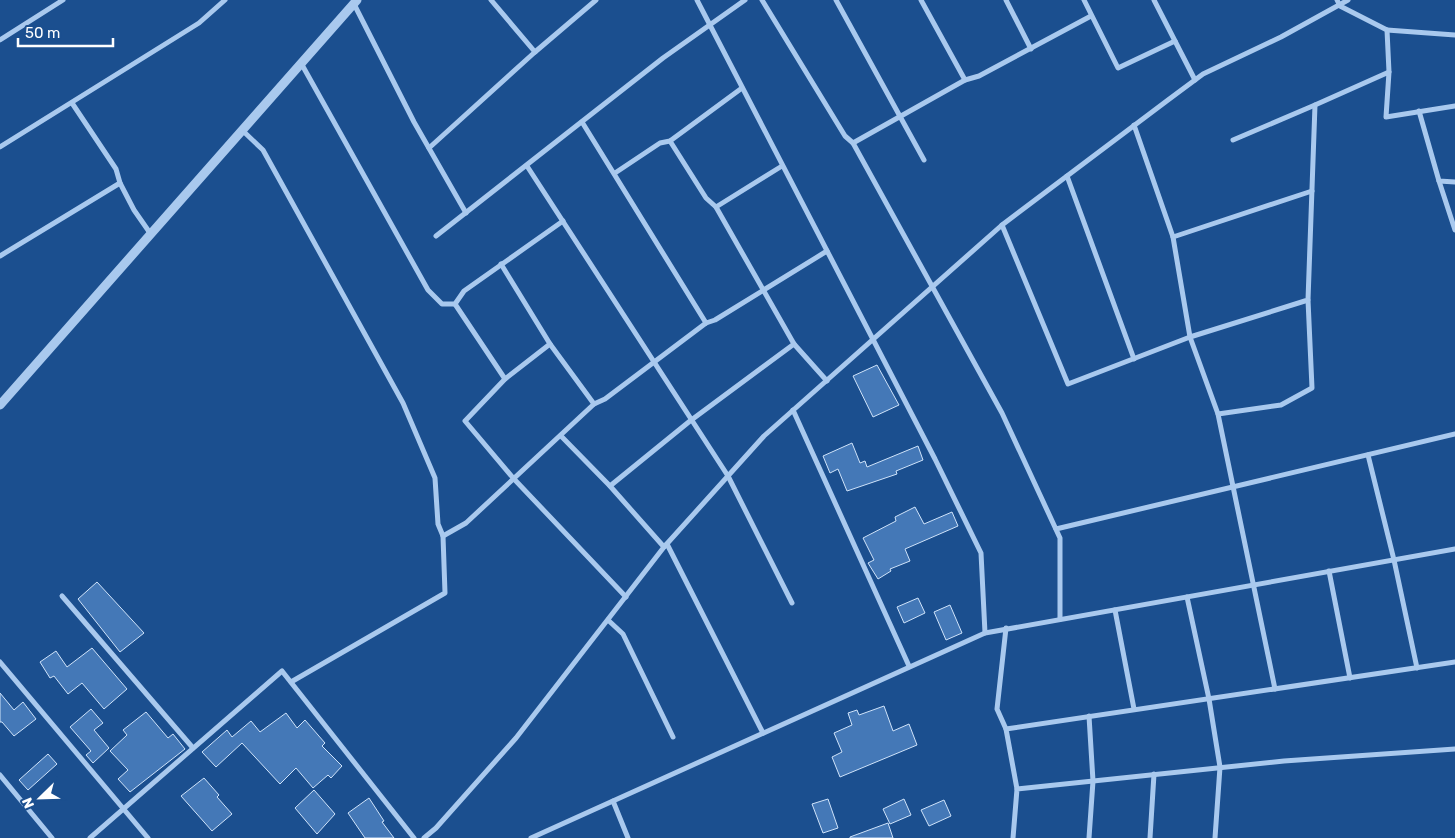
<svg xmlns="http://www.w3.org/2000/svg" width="1455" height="838" viewBox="0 0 1455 838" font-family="Rubik,sans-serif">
<rect width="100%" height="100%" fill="#1b4f8f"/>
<!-- building -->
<g fill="#4478b7" stroke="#cfe3fa">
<polygon points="877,365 899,405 873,417 853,376"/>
<polygon points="852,443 860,463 865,461 867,467 918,446 923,460 896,471 897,474 847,491 838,469 830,473 823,456"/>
<polygon points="915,507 924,524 952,512 958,526 905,549 910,561 890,569 891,571 878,579 868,563 874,560 863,538 896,521 895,517"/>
<polygon points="97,582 144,633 120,652 78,599"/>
<polygon points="918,598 925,613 904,623 897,607"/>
<polygon points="950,605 962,633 946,640 934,612"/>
<polygon points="92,648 127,689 104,709 82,683 68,694 54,676 50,678 40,662 56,651 67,667"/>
<polygon points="0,693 14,710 23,702 36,719 14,736 2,722 0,722"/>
<polygon points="884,706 893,731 909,724 917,745 840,777 832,757 842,752 834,733 852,725 848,713 857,710 859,715"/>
<polygon points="91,709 103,723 94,730 109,748 93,763 86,755 91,751 70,727"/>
<polygon points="146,712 168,738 173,734 185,749 130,792 118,779 128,770 110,751 127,735 123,730"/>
<polygon points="286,713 297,728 305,720 325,743 322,746 342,766 331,778 328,775 313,788 296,768 280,784 242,743 216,767 202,752 227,730 232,737 251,721 260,732"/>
<polygon points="48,754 57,764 28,790 19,780"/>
<polygon points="204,778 219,795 217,797 232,814 212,831 181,796"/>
<polygon points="314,790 335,814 317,834 295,808"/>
<polygon points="369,798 384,821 382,822 394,838 365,838 348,813"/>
<polygon points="828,799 838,828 823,833 812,804"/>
<polygon points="904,799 911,815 890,824 883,809"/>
<polygon points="944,800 951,816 929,826 921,810"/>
<polygon points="888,823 893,838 850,838 850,837"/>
</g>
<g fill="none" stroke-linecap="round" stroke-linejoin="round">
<!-- minor -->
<g stroke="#a9c9ee" stroke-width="5">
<polyline points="491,0 535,52"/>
<polyline points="697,0 935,459 981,553 985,633"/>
<polyline points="762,0 845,136 853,143 1002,413 1060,538 1060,619"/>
<polyline points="836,0 924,160"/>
<polyline points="921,0 965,80"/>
<polyline points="1006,0 1031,49"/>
<polyline points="1084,0 1118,68 1175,41"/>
<polyline points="1154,0 1195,80"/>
<polyline points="1337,0 1340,6 1387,30 1389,72"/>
<polyline points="354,4 414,122 466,213"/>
<polyline points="1387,30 1455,35"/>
<polyline points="0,40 63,0"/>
<polyline points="301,63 428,290 442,304 455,304 464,291 563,221"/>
<polyline points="72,103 116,169 120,183 134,210 150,233"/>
<polyline points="1419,111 1439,181 1455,182"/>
<polyline points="582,122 706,323"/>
<polyline points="1134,125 1173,237 1190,337 1218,414 1275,689"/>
<polyline points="242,130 263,150 403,403 435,478 438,524 443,536 445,593 291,682"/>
<polyline points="1233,140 1315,105"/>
<polyline points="670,141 706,198 716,207 794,344 827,381"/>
<polyline points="853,143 965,80 979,76 1091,16"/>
<polyline points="0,147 199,23 225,0"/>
<polyline points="429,148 535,52 596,0"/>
<polyline points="527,166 728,476 792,603"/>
<polyline points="615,173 660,143 670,141 742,88"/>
<polyline points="1067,176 1134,359"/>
<polyline points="1439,181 1455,230"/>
<polyline points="716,207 782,166"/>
<polyline points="1002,225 1068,384 1190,337 1308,300 1315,105 1389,72 1386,117 1455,106"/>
<polyline points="436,236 663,58 745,0"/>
<polyline points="1173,237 1312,191"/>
<polyline points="0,256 120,183"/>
<polyline points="501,264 550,344 594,404"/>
<polyline points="455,304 505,379"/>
<polyline points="550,344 505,379 465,421 514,479 626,597"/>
<polyline points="793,410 909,666"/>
<polyline points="1218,414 1281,405 1312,388 1308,300"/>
<polyline points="561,436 610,486 664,547"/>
<polyline points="1368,455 1394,560 1417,668"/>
<polyline points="610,486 690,421 794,344"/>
<polyline points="1056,529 1455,434"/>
<polyline points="443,536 466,523 594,404 605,399 706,323 715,320 827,251"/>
<polyline points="667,544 763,733"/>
<polyline points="1329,571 1350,678"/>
<polyline points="62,596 193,748"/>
<polyline points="1187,597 1209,699 1220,767 1215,838"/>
<polyline points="1115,610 1134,709"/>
<polyline points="608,620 623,634 673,737"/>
<polyline points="1006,628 997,709 1006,729"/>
<polyline points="0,662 148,838"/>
<polyline points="1089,716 1093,781 1089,838"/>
<polyline points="0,775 52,838"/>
<polyline points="1017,789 1006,729 1455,662"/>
<polyline points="613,801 628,838"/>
<polyline points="90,838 282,671 414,838"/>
<polyline points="424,838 436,828 516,738 664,547 764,436 1002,225 1168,100 1203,74 1281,37 1348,0"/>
<polyline points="531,838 985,633 1455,549"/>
<polyline points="1013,838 1017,789 1284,761 1455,749"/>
<polyline points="1150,838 1154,774"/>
</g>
<!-- tertiary -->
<polyline stroke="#a9c9ee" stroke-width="9" points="0,405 357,0"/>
</g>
<!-- north arrow -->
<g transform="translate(40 798) rotate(247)" stroke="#1b4f8f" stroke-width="4" paint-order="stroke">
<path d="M0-4L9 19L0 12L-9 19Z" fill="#ffffff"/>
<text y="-8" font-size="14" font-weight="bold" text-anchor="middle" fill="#ffffff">N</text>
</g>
<!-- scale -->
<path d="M18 38v8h95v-8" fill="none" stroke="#ffffff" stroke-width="2.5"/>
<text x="25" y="38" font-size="15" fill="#ffffff" stroke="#1b4f8f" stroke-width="4" paint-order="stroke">50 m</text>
</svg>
